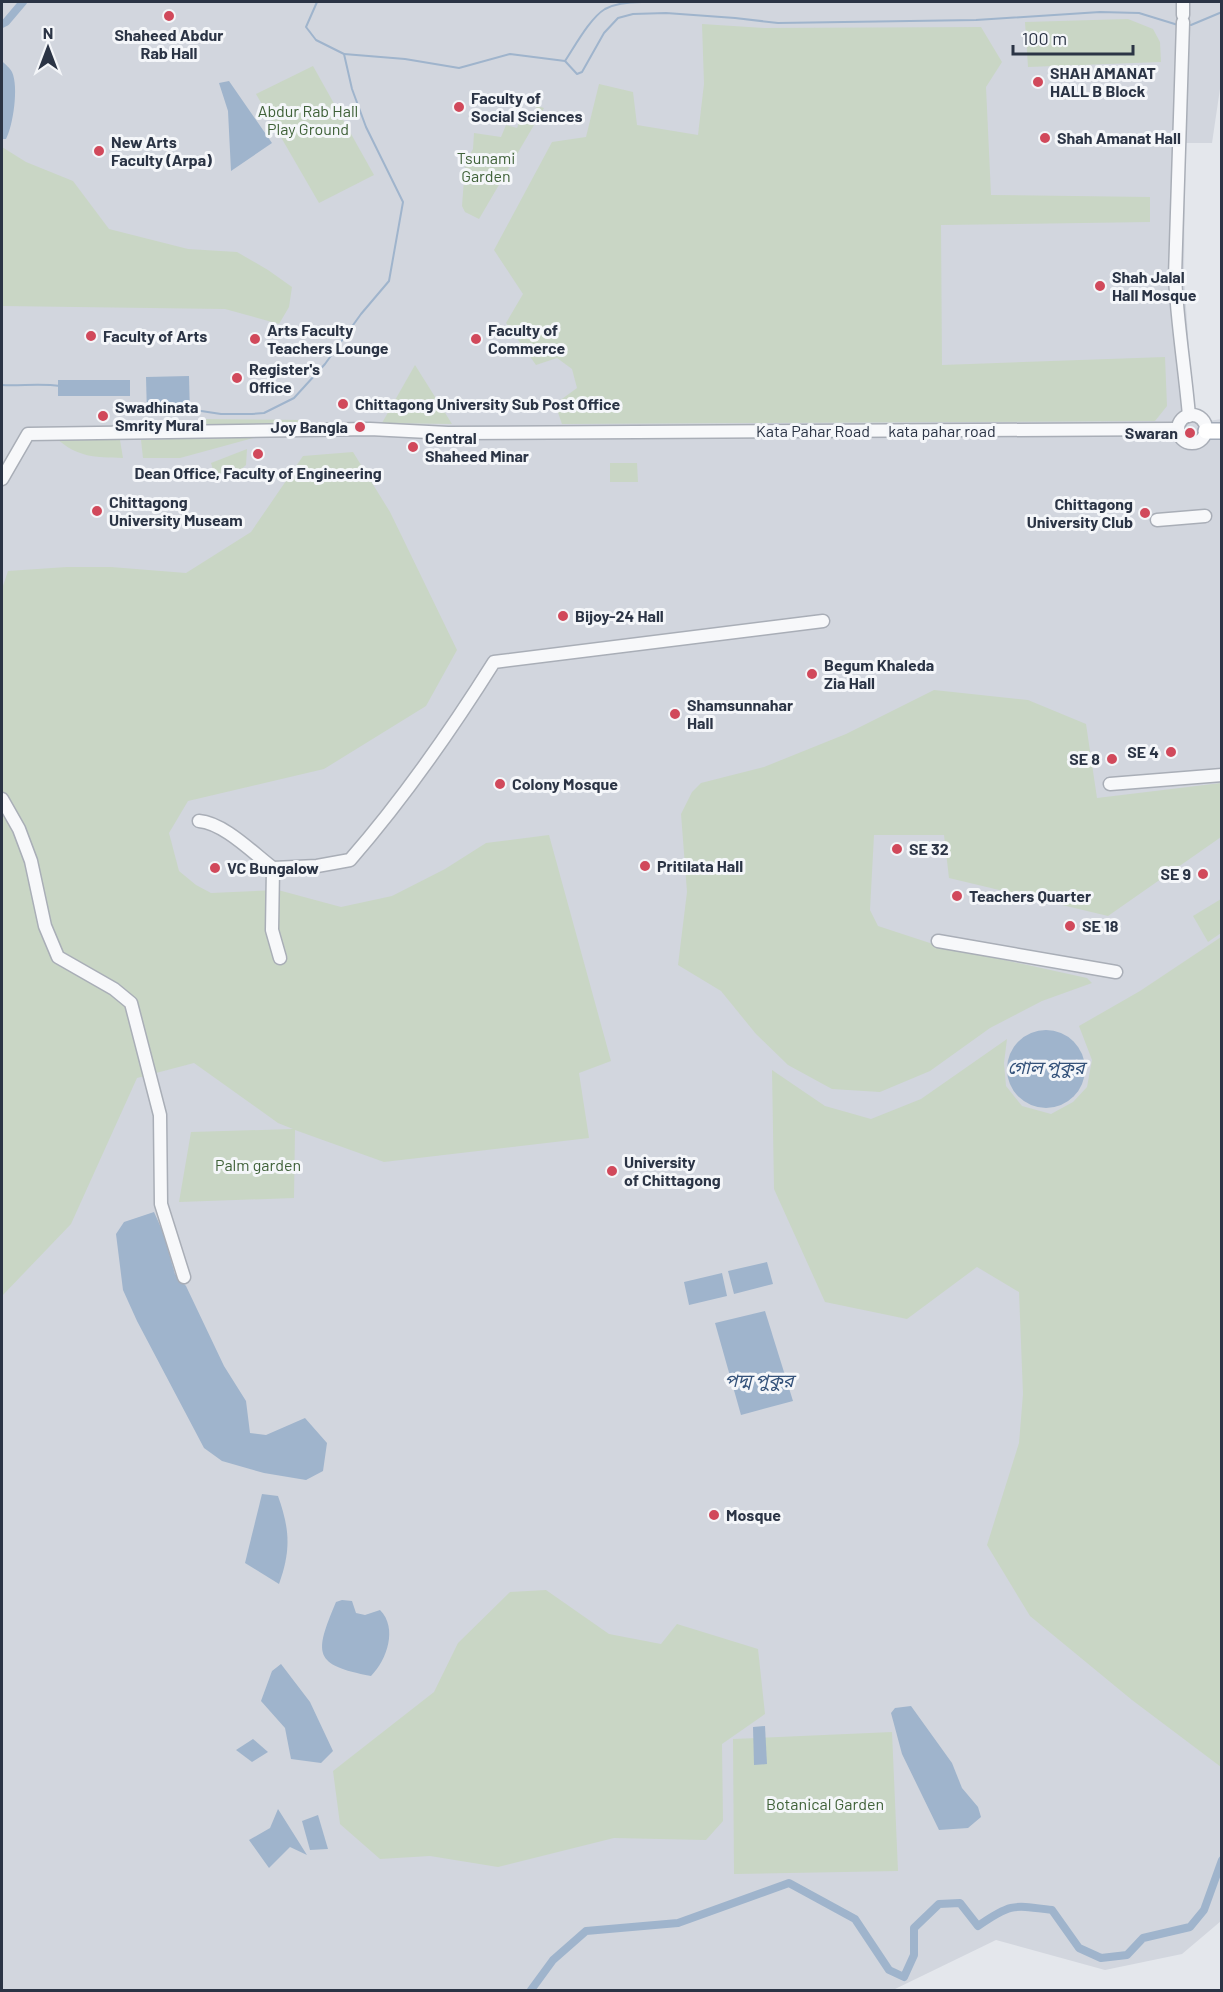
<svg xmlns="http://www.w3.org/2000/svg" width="1223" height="1992" viewBox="0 0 1223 1992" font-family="Barlow,'Noto Sans Bengali',sans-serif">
<rect width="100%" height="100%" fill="#e4e7ec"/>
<!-- built -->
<polygon fill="#d2d6de" points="2,2 1221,2 1221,82 1212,143 1185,143 1184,277 1193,409 1208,421 1222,419 1221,1921 1182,1954 1105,1970 996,1940 893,1990 2,1990"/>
<!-- green -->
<g fill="#c9d6c5">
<polygon points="1128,19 1153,29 1160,42 1161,62 1028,67 1025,22"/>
<polygon points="702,24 764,28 981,27 1002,62 986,87 991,195 1150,197 1150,222 941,225 942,365 1165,357 1167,406 1155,421 562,424 555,404 577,388 572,369 557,358 536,365 506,323 523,294 494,250 552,142 586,137 599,84 633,92 637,125 698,135 704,84"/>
<polygon points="313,66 374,175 319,203 256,94"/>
<polygon points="537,106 544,108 479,219 465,212 462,206 466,153 470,154 473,149 474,133 501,137 506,125 517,128 521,117 531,118"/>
<polygon points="2,147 26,162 73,181 109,229 188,249 237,252 268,270 292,287 289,307 279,324 225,309 2,306"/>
<polygon points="415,365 447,416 452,424 382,423"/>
<polygon points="199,419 304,420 303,429 199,428"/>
<polygon points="261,436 180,458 143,458 141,440"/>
<path d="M 56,438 L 120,440 L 123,458 C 95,457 78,458 56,438 Z"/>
<path d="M 247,449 L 246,465 C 237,474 226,474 214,473 L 211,463 Z"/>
<polygon points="353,452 390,512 457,650 426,706 324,769 188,801 169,833 179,871 196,885 211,893 278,890 341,907 392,896 445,869 486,843 549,835 611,1061 579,1073 589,1138 384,1162 295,1130 294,1198 179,1202 191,1132 293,1129 278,1123 194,1063 137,1078 71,1224 2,1296 2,589 8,571 67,567 111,567 186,573 251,532 303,456"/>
<polygon points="610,463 637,463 638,482 610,482"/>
<polygon points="934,690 1028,700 1086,724 1097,798 1221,783 1221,837 1108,916 949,878 944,835 874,835 870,910 878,926 936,945 1087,978 1092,983 1042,1001 990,1028 930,1071 880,1092 832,1089 788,1065 756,1034 721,991 678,965 687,892 681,814 692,792 701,783 764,767 846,734"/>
<polygon points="1221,899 1221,933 1208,942 1193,916"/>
<polygon points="1221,937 1221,1767 1132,1700 1030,1616 987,1545 1019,1443 1023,1394 1019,1292 977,1267 907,1319 825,1302 774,1189 772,1070 825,1106 871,1119 921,1099 1007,1039 1004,1063 1006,1086 1022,1106 1051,1114 1073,1102 1087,1087 1092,1060 1079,1026 1140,991"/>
<polygon points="546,1590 609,1634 661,1644 677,1624 758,1649 765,1714 722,1744 723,1821 706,1840 614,1838 498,1867 430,1856 380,1859 340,1824 333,1771 434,1692 458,1643 510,1592"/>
<polygon points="892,1732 898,1871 734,1874 733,1739"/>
</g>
<!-- water -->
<g fill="#9fb4cc">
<path d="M 2,61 C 5,64 10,68 12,72 C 19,87 13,126 6,139 L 2,139 Z"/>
<polygon points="229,81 272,143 231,171 228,111 219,83"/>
<polygon points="189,376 190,414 147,415 146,377"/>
<rect x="58" y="380" width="72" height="16"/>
<circle cx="1046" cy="1069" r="39"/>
<polygon points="154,1212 163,1232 175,1274 186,1286 224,1366 246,1401 250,1433 266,1435 305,1418 327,1443 323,1471 306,1480 264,1473 222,1461 204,1448 137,1321 123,1290 116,1234 124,1222"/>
<polygon points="767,1262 773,1284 734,1294 728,1271"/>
<polygon points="722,1273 727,1296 689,1305 684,1282"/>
<polygon points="765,1311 793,1401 741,1415 715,1323"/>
<path d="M 262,1494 L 278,1496 C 290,1530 291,1550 279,1584 L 245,1563 Z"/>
<path d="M 342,1600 L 352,1601 L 356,1613 L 365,1615 L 380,1610 C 398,1628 387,1660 371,1676 C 313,1665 314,1654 336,1602 Z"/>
<polygon points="281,1664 310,1702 333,1751 321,1763 291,1759 285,1728 261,1701 272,1671"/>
<polygon points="911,1706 952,1763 962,1788 978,1807 981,1817 968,1828 939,1830 902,1754 891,1713 895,1708"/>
<polygon points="765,1726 767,1764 754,1765 753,1727"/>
<polygon points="253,1739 268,1752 252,1762 236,1750"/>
<polygon points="278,1809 307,1855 290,1847 269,1868 249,1840 270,1828"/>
<polygon points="318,1815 328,1849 310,1850 302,1821"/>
</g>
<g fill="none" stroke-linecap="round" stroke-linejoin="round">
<!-- stream -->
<g stroke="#9fb4cc" stroke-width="2">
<polyline points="685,2 918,2"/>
<polyline points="1191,25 1222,12"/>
<path d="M 344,54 L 405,59 L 459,68 L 510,54 L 565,61 C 575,46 590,18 605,9 C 616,3 630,2 642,2"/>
<polyline points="565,61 577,74 582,72 604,33 618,18 633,14 666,13 735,18 778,23 976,20 1100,12 1139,13 1178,25"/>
<path d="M 2,385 C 21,386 41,383 60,386"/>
<polyline points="188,409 221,414 252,414 264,413 294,398 325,364 361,314 389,281 403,202 366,127 352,89 344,54 316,40 306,27 317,2"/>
</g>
<!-- canal -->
<g stroke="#9fb4cc" stroke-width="8">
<polyline points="2,24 6,22 23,2"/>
<path d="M 531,1990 L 553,1960 L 586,1931 L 678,1923 L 789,1883 L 855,1919 L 889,1970 L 904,1977 L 914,1955 L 914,1928 L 939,1904 L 960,1903 L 978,1926 C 1011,1903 1013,1905 1052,1910 L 1079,1948 L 1101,1958 L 1127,1955 L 1143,1938 L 1190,1927 L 1204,1910 L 1222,1860"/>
</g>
<defs>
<g id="minor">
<polyline points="1183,15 1183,2"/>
<path d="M 1183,22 L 1175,276 C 1177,322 1185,369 1189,416"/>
<circle cx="1192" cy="429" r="14"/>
<polyline points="2,479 28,434 370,429 448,433 1177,429"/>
<polyline points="1157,520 1205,516"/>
<polyline points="1110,784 1222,775"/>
<polyline points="2,799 19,829 31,861 45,926 58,957 114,989 131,1003 160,1115 161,1204 184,1277"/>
<path d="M 199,821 C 224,823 253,853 273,868 L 317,866 L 350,860 C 404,798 450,732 494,662 L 823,621"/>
<polyline points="273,868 272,930 280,958"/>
<polyline points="938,941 1116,972"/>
</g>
<polyline id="major" points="1206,431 1222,431"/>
</defs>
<!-- minor casing -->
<use href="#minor" stroke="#a9aeb7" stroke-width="15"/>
<!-- major casing -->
<use href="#major" stroke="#a3abb8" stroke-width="18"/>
<!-- minor -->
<use href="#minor" stroke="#f7f8fa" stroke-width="12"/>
<!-- major -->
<use href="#major" stroke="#fff" stroke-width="15"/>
</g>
<!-- markers -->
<g fill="#d1495b" stroke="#f4f6f9" stroke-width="2">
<circle cx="169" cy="16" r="6"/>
<circle cx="1038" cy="82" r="6"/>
<circle cx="459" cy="107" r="6"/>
<circle cx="1045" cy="138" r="6"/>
<circle cx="99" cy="151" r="6"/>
<circle cx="1100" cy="286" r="6"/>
<circle cx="91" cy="336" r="6"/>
<circle cx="255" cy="339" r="6"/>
<circle cx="476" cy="339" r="6"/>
<circle cx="237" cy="378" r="6"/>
<circle cx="343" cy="404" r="6"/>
<circle cx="103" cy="416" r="6"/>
<circle cx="360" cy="427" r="6"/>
<circle cx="1190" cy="433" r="6"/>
<circle cx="413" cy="447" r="6"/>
<circle cx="258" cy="454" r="6"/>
<circle cx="97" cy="511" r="6"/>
<circle cx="1145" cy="513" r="6"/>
<circle cx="563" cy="616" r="6"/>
<circle cx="812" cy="674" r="6"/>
<circle cx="675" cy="714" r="6"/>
<circle cx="1171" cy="752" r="6"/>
<circle cx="1112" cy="759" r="6"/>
<circle cx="500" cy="784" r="6"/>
<circle cx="897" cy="849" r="6"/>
<circle cx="645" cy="866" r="6"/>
<circle cx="215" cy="868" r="6"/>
<circle cx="1203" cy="874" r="6"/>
<circle cx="957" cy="896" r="6"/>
<circle cx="1070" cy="926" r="6"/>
<circle cx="612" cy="1171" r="6"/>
<circle cx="714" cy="1515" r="6"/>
</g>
<g text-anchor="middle" stroke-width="6" stroke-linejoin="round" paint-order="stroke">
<!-- poi labels -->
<g font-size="16" font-weight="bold" fill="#2b3445" stroke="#f4f6f9" text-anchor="start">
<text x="169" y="41" text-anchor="middle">Shaheed Abdur<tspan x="169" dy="18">Rab Hall</tspan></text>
<text x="1050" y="79">SHAH AMANAT<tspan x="1050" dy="18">HALL B Block</tspan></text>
<text x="471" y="104">Faculty of<tspan x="471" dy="18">Social Sciences</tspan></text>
<text x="1057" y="144">Shah Amanat Hall</text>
<text x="111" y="148">New Arts<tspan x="111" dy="18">Faculty (Arpa)</tspan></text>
<text x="1112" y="283">Shah Jalal<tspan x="1112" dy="18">Hall Mosque</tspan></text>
<text x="267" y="336">Arts Faculty<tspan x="267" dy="18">Teachers Lounge</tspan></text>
<text x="488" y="336">Faculty of<tspan x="488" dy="18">Commerce</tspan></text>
<text x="103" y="342">Faculty of Arts</text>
<text x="249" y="375">Register's<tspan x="249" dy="18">Office</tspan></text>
<text x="355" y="410">Chittagong University Sub Post Office</text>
<text x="115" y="413">Swadhinata<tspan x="115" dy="18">Smrity Mural</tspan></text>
<text x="348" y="433" text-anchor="end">Joy Bangla</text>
<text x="1178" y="439" text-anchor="end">Swaran</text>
<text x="425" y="444">Central<tspan x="425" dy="18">Shaheed Minar</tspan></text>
<text x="258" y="479" text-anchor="middle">Dean Office, Faculty of Engineering</text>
<text x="109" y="508">Chittagong<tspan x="109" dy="18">University Museam</tspan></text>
<text x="1133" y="510" text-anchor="end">Chittagong<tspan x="1133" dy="18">University Club</tspan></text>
<text x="575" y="622">Bijoy-24 Hall</text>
<text x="824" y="671">Begum Khaleda<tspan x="824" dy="18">Zia Hall</tspan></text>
<text x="687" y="711">Shamsunnahar<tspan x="687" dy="18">Hall</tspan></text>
<text x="1159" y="758" text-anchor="end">SE 4</text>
<text x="1100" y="765" text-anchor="end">SE 8</text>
<text x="512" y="790">Colony Mosque</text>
<text x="909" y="855">SE 32</text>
<text x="657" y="872">Pritilata Hall</text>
<text x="227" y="874">VC Bungalow</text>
<text x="1191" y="880" text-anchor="end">SE 9</text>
<text x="969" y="902">Teachers Quarter</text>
<text x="1082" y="932">SE 18</text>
<text x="624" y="1168">University<tspan x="624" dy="18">of Chittagong</tspan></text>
<text x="726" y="1521">Mosque</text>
</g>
<!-- park labels -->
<g font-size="16" fill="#3f6138" stroke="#f4f6f9">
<text x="308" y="117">Abdur Rab Hall<tspan x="308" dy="18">Play Ground</tspan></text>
<text x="486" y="164">Tsunami<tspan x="486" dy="18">Garden</tspan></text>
<text x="258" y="1171">Palm garden</text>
<text x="825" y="1810">Botanical Garden</text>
</g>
<!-- street labels -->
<g font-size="16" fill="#2b3445" stroke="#f4f6f9">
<text x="813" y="437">Kata Pahar Road</text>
<text x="942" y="437">kata pahar road</text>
</g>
<!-- water labels -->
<g font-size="18" font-style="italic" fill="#34527a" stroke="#f4f6f9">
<text x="1046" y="1074">গোল পুকুর</text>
<text x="759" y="1387">পদ্ম পুকুর</text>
</g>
</g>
<!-- border -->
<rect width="1223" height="1992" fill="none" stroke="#2b3445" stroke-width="6"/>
<!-- north arrow -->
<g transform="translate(48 48)" stroke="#f4f6f9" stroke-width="4.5" paint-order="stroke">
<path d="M0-4.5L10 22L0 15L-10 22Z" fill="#2b3445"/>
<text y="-9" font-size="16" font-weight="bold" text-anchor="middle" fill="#2b3445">N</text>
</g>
<!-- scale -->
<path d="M1013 45v9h120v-9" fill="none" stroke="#2b3445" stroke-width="3"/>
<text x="1022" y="45" font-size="18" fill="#2b3445" stroke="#f4f6f9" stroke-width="4.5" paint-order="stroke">100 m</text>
</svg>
